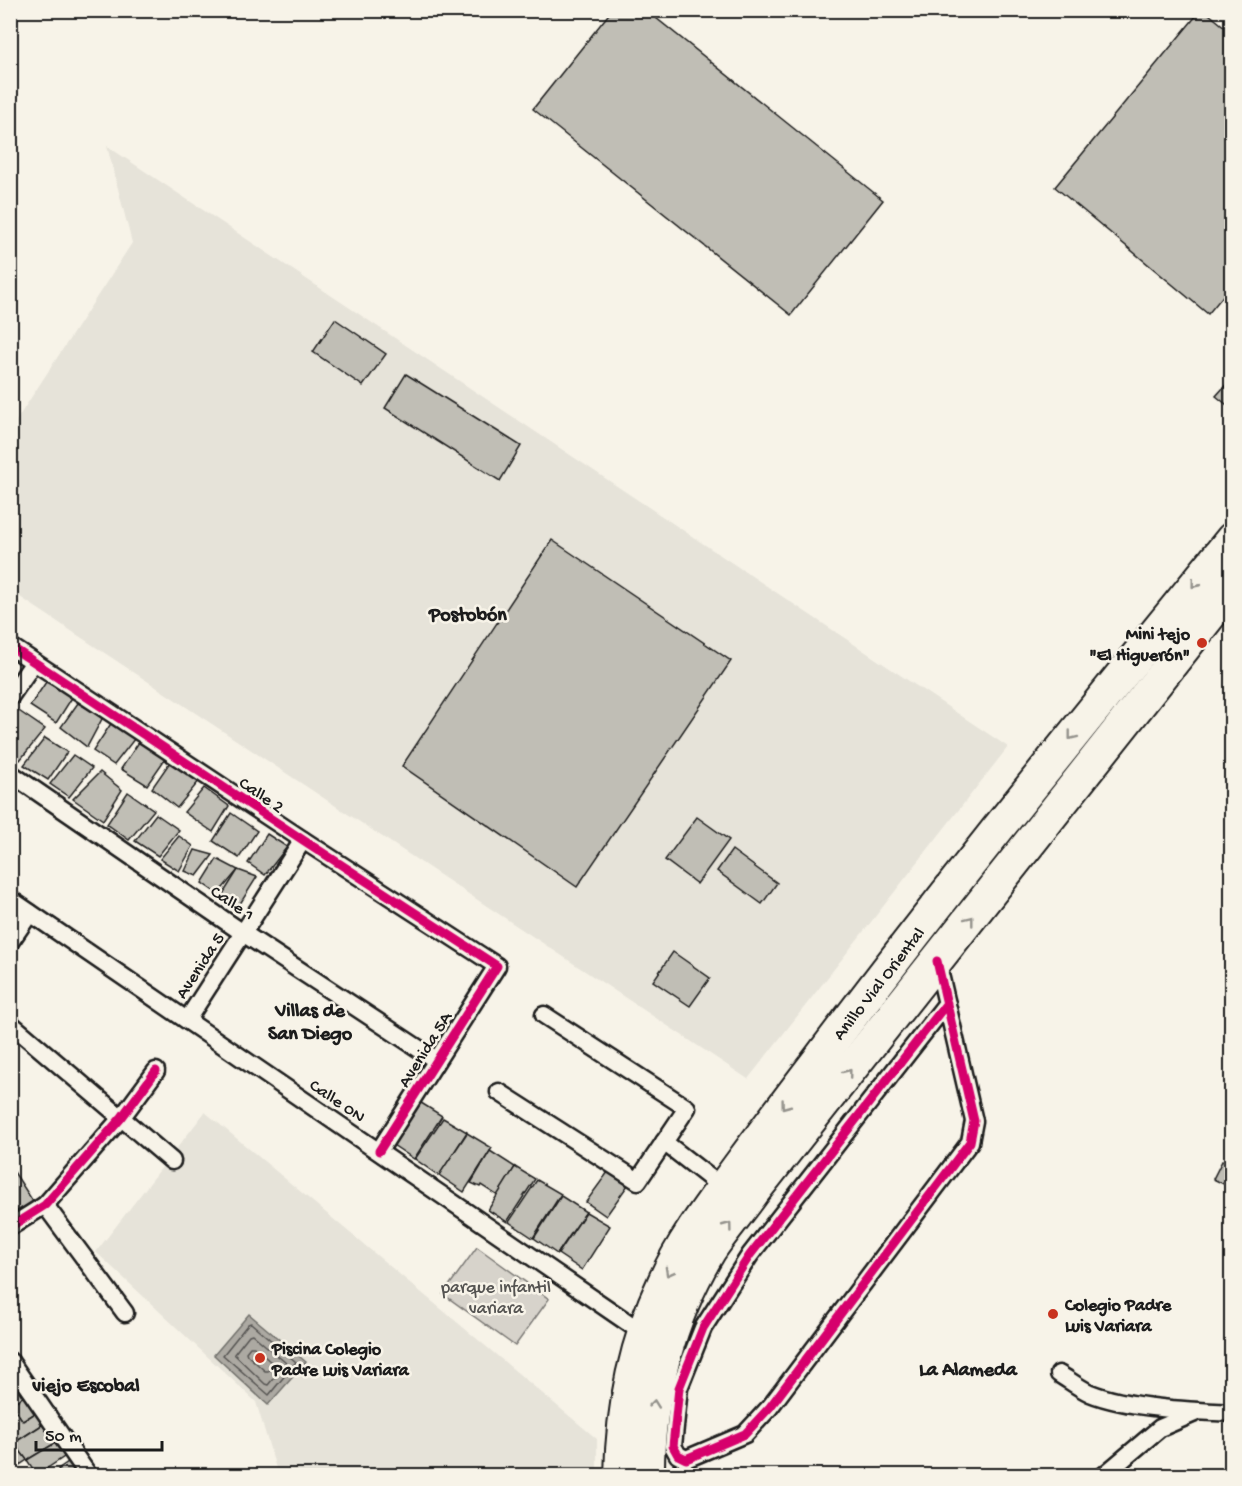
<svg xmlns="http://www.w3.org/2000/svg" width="1242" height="1486" viewBox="0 0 1242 1486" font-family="'Gochi Hand',sans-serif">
<rect width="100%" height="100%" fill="#f7f3e8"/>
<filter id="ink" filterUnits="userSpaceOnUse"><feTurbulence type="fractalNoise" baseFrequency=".0167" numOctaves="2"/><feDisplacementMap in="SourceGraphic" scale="12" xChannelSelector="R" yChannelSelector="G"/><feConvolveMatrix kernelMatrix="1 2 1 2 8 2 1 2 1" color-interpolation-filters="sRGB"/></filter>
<g filter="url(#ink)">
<!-- built -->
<g fill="#e6e3d9">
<polygon points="107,146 1008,747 748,1079 11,591 10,430 132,243"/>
<polygon points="205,1112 597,1439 597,1475 278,1475 256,1402 96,1252"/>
</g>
<!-- green -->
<polygon fill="#d7d3cb" stroke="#7a7874" stroke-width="1.5" points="477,1247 549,1299 515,1346 443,1294"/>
<!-- water -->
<polygon fill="#aca9a2" stroke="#72716c" stroke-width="1.5" points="249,1314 306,1362 268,1405 214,1355"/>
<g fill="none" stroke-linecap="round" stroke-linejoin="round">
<!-- shore -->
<g stroke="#565452" stroke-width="1.5">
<polygon points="251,1323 296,1362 269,1395 223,1355 248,1324"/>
<polygon points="252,1334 286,1363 268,1385 265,1384 234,1354 249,1335"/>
<polygon points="250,1347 254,1347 272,1363 273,1366 268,1371 265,1371 247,1355 246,1352"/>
</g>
</g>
<!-- building -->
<g fill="#c0beb5" stroke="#1c1c1c" stroke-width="1.5">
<polygon points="612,10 646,10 883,200 791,315 533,109"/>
<polygon points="1201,10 1204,10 1232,33 1232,285 1208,314 1055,187"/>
<polygon points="335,319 386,354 363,386 313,352"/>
<polygon points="406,374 521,446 500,481 385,408"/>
<polygon points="1232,378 1232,409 1216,396"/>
<polygon points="552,540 731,661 577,887 402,766"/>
<polygon points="46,682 73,696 56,723 30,706"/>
<polygon points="78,703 103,717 87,747 61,727"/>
<polygon points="13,707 45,729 20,760 10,754 10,711"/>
<polygon points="112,722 135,738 114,765 93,751"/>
<polygon points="45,738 67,752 48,780 24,765"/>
<polygon points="139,742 165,759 147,785 121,769"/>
<polygon points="73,755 92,768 69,797 50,784"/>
<polygon points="170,762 200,780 177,808 152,788"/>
<polygon points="100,772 122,790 103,820 73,799"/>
<polygon points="204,788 229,806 213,832 184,812"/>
<polygon points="128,792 154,810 129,840 107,824"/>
<polygon points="231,813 257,831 239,858 213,841"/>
<polygon points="156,814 179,830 158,856 135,841"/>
<polygon points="697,817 729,840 697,884 665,860"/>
<polygon points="267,834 287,847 265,875 248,863"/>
<polygon points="179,836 193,846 179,871 160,859"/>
<polygon points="195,850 213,855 197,876 185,871"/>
<polygon points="732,850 777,883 762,904 717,871"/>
<polygon points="217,859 238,870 218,894 202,883"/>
<polygon points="238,870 257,877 238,907 221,897"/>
<polygon points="673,952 710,978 690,1006 653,981"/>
<polygon points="418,1101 442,1116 414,1159 390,1143"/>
<polygon points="443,1118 467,1132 439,1176 415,1159"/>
<polygon points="467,1133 492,1148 464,1192 439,1175"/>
<polygon points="490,1151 515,1167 498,1196 481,1185 480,1187 471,1183"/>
<polygon points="1222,1161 1232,1166 1232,1188 1213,1179"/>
<polygon points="515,1167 535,1179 507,1222 488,1210"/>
<polygon points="14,1172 34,1203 10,1218 10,1174"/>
<polygon points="608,1172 628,1185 606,1216 586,1202"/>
<polygon points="537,1180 561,1194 533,1238 509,1222"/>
<polygon points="561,1196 586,1212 557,1254 534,1238"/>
<polygon points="586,1212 610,1226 582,1270 558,1254"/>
<polygon points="10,1375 26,1395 15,1402 10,1394"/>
<polygon points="26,1395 37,1412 23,1421 11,1404"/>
<polygon points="12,1406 23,1421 37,1412 45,1423 14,1443 10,1438 10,1407"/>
<polygon points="45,1423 57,1442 27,1460 14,1443"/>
<polygon points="10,1438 27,1460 15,1468 10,1464"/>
<polygon points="57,1442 67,1455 37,1475 27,1460"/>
<polygon points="71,1460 81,1476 63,1476 58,1469"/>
</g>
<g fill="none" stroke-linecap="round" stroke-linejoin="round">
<defs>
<g id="street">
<polyline points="10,646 303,840 497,966 379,1151"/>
<polyline points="10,697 34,662"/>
<polyline points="10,773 243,933 436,1060"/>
<polyline points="10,899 643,1333"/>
<polyline points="10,942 30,913"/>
<polyline points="937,961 974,1121 970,1142 770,1407 745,1434 686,1459 678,1455 673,1446 679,1388 703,1328 750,1255 947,1003"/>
<polyline points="187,1020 303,840"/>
<polyline points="10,1023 172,1161"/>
<polyline points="499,1092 638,1181 687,1108 544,1015"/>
<polyline points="664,1142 723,1188"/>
<polyline points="45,1205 125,1313"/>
<polyline points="10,1227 45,1205 122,1117 156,1071"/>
<polyline points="10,1361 89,1476"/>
<path d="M 1059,1374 C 1069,1380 1079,1388 1090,1393 C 1127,1408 1191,1411 1232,1413"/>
<polyline points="1103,1476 1160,1428 1197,1412"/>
</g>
<g id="highway">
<path d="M 621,1476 C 622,1409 635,1343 664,1282 C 683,1240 711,1204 738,1167 C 764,1132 790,1097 817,1062 C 950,884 1092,712 1232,539"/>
<path d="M 648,1476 C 647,1399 670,1316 710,1250 C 723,1230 740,1211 754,1191 L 1232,587"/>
</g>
</defs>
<!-- street casing -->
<use href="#street" stroke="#1c1c1c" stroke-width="21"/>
<!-- highway casing -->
<use href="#highway" stroke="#1c1c1c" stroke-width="36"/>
<!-- street -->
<use href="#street" stroke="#f7f3e8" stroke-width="16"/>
<!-- highway -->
<use href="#highway" stroke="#f7f3e8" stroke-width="32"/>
<defs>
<g id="cycleway">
<polyline points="10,646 303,840 497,966 379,1151"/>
<polyline points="937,961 974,1121 970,1142 770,1407 745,1434 686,1459 678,1455 673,1446 679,1388 703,1328 750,1255 947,1003"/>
<polyline points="10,1227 45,1205 122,1117 156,1071"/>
</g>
</defs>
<!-- cycleway casing -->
<use href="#cycleway" stroke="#f7f3e8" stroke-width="13"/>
<!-- cycleway -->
<use href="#cycleway" stroke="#d6006c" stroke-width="9"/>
</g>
<!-- one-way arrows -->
<defs><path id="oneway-chevron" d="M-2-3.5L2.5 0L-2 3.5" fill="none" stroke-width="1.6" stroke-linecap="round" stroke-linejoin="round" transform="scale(1.5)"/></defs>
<g stroke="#94928c">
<use href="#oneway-chevron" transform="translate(1195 584) rotate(129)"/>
<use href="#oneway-chevron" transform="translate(1072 736) rotate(128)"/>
<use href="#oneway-chevron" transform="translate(970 920) rotate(-52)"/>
<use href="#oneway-chevron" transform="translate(848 1073) rotate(-51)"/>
<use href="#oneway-chevron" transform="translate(785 1105) rotate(127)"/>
<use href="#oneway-chevron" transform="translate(728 1226) rotate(-53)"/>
<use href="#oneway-chevron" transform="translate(669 1272) rotate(119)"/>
<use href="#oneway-chevron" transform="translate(654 1404) rotate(-84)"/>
</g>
</g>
<!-- markers -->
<g fill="#c8321e" stroke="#f7f3e8" stroke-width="2">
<circle cx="1202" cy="643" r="6"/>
<circle cx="1053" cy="1314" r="6"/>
<circle cx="260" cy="1358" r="6"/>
</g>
<g text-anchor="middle" stroke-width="5" stroke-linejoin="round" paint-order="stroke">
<!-- poi labels -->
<g font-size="18" font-weight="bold" fill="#1c1c1c" stroke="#f7f3e8" text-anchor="start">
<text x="1190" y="639" text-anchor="end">Mini tejo<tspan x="1190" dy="21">"El Higuerón"</tspan></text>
<text x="1065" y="1310">Colegio Padre<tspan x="1065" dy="21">Luis Variara</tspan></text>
<text x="272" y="1354">Piscina Colegio<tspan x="272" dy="21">Padre Luis Variara</tspan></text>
</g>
<!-- street labels -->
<g font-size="18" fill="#1c1c1c" stroke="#f7f3e8">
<text transform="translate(262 794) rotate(34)" y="6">Calle 2</text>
<text transform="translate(233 902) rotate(34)" y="6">Calle 1</text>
<text transform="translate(199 965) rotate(-57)" y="6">Avenida 5</text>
<text transform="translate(878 983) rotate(-52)" y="6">Anillo Vial Oriental</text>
<text transform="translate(424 1049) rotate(-58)" y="6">Avenida 5A</text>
<text transform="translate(338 1100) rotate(34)" y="6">Calle 0N</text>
</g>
<!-- park labels -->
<g font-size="18" fill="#545351" stroke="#f7f3e8">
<text x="496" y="1292">parque infantil<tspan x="496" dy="21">variara</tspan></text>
</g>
<!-- neighbourhood labels -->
<g font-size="20" font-weight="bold" fill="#1c1c1c" stroke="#f7f3e8">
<text x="468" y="620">Postobón</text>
<text x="310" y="1016">Villas de<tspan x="310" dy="23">San Diego</tspan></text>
<text x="968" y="1375">La Alameda</text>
<text x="86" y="1391">viejo Escobal</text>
</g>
</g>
<!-- margin -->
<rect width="1242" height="1486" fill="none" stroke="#f7f3e8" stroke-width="36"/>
<rect x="18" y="18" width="1206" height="1450" fill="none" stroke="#1c1c1c" stroke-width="2" filter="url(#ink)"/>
<!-- scale -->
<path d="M36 1441v9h126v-9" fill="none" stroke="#1c1c1c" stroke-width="3"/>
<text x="45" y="1441" font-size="18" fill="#1c1c1c" stroke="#f7f3e8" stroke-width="4.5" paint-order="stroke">50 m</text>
</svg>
